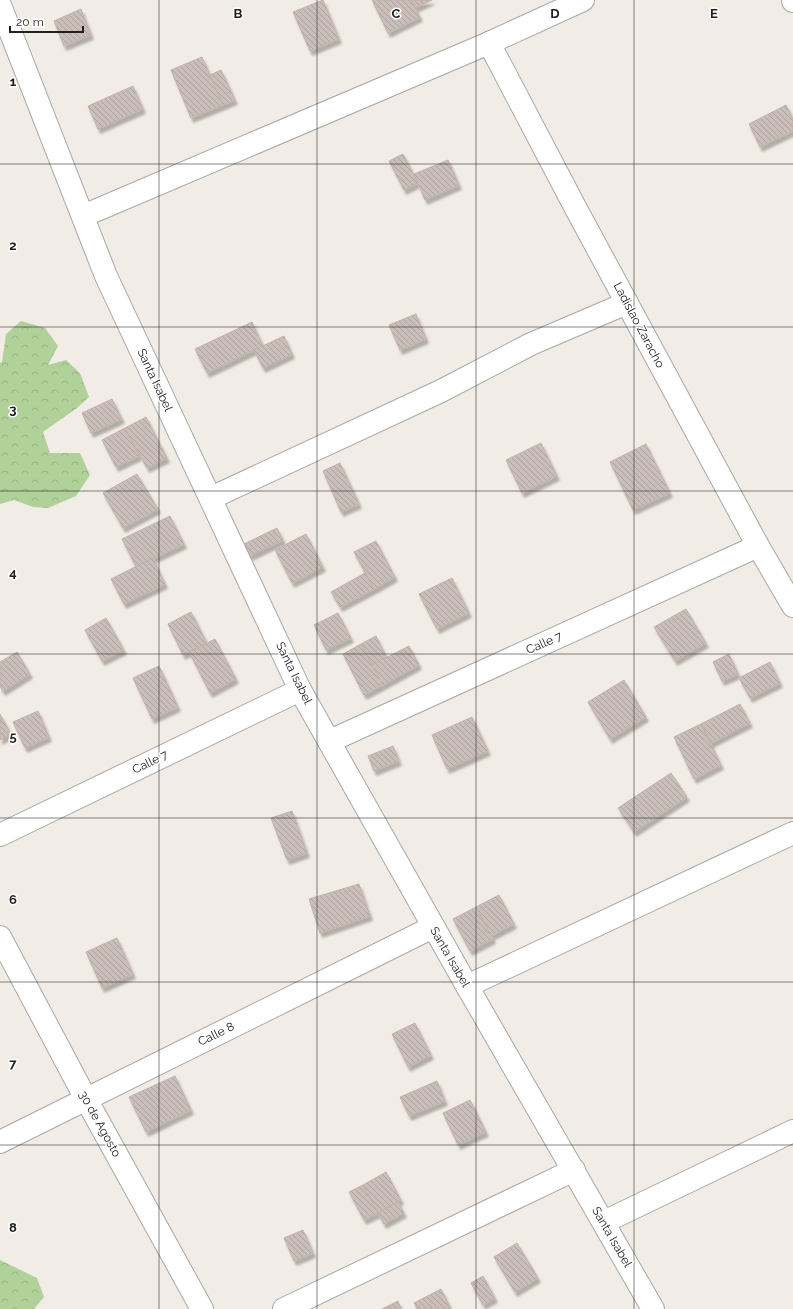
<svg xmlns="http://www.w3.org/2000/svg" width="793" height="1309" viewBox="0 0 793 1309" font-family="Raleway,sans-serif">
<defs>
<pattern id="forest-crowns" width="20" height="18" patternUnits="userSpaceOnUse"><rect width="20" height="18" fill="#b0d199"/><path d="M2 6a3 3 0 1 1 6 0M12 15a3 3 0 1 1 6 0" fill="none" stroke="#97b384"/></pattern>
<pattern id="building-back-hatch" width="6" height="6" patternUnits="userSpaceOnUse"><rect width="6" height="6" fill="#c9beb9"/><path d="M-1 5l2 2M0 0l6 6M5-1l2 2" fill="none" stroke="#aca39f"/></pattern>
<filter id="shadow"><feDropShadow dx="2.5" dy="4.5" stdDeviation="1" flood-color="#0004"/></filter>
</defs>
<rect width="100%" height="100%" fill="#f1ece6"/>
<!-- forest -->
<g fill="url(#forest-crowns)">
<polygon points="21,321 45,328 58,346 48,365 66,360 80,373 89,397 77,408 43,432 50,453 80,453 90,475 76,496 48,508 33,507 14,500 0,504 0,363 2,362 6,334"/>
<polygon points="0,1260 37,1278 44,1297 34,1309 0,1309"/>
</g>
<!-- building -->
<g fill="url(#building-back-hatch)" stroke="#c3b1a8" filter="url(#shadow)">
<polygon points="323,0 339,39 310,51 293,12"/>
<polygon points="372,0 411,0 420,17 388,33"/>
<polygon points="411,0 432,0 415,8"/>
<polygon points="81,9 91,35 64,46 54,21"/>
<polygon points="202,57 223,105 191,118 171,70"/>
<polygon points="221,70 235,100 223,105 210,75"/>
<polygon points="133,86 143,109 98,129 88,106"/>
<polygon points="786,105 793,119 793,131 760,147 749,124"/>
<polygon points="403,154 418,183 404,190 389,161"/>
<polygon points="448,160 459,185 425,200 414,174"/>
<polygon points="416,314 426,339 400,350 389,325"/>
<polygon points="252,322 263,346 207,373 195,349"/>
<polygon points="284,336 292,354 263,368 254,350"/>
<polygon points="112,399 122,419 91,433 82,413"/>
<polygon points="146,417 167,458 147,468 125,428"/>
<polygon points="125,428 139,456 116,467 102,440"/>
<polygon points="541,443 557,476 522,493 506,460"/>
<polygon points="646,444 670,493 633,510 610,462"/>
<polygon points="340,463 359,504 341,512 323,471"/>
<polygon points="137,474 158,509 123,528 103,493"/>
<polygon points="170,516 184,544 136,567 122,539"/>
<polygon points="277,528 283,540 250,556 244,544"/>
<polygon points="306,534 323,567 292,583 275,550"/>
<polygon points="376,541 395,577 374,589 354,552"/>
<polygon points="153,558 165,584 124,604 111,579"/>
<polygon points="365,573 374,589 340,607 331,592"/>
<polygon points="452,578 469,613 437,629 419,594"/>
<polygon points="686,609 706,643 675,661 654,627"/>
<polygon points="191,612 207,643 183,655 168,624"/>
<polygon points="338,613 351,638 326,650 314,625"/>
<polygon points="106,618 124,650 102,661 85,630"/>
<polygon points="376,636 387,658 372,665 361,644"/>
<polygon points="215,639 236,679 210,693 189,652"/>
<polygon points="361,644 383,685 364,695 343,654"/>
<polygon points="409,646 419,665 383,685 372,665"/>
<polygon points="17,652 30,674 3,691 0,687 0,662"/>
<polygon points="729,654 738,674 722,681 713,662"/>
<polygon points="770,662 780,683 750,698 739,678"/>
<polygon points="159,666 178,707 152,719 133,678"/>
<polygon points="624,680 646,717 610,739 588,702"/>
<polygon points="740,704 750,723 711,743 701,724"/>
<polygon points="38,711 49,737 25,748 13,722"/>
<polygon points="0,714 11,734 0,740"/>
<polygon points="472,717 488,751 447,769 432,735"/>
<polygon points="701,724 721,765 694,779 674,737"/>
<polygon points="393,746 399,761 374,771 368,756"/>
<polygon points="671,773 687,797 634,832 618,808"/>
<polygon points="292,811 307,853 287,860 271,818"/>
<polygon points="359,884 370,916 320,933 309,899"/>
<polygon points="499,895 514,924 491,936 476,907"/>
<polygon points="476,907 493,939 470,951 453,919"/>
<polygon points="117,938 133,974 102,988 86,952"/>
<polygon points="415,1023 431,1055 408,1067 392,1034"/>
<polygon points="175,1076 191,1110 146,1132 129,1097"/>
<polygon points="437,1081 445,1101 409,1116 400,1097"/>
<polygon points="470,1100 486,1132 458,1145 443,1113"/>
<polygon points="386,1172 401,1200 378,1213 363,1185"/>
<polygon points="363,1185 378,1213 364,1220 349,1192"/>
<polygon points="398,1202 404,1213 384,1224 378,1213"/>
<polygon points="303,1230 313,1253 294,1261 284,1238"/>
<polygon points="517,1243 538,1278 515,1292 494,1257"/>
<polygon points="483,1276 495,1298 483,1305 471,1283"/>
<polygon points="441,1289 451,1309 417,1309 414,1303"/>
<polygon points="398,1301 401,1309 382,1309"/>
</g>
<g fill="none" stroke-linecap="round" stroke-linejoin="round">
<defs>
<g id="minor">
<polyline points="793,0 793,1"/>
<polyline points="0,5 106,276 300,690 467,986 653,1309"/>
<polyline points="489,43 574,205 758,546 793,606"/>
<polyline points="83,216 489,43 583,0"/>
<polyline points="211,498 441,391 531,344 627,303"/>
<polyline points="330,741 758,546"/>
<polyline points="0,835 300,690"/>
<polyline points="0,937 86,1099 202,1309"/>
<polyline points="467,986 793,833"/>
<polyline points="0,1142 433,927"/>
<polyline points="604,1222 793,1131"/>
<polyline points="284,1309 574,1170"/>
</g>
</defs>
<!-- minor casing -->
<use href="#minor" stroke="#a7a7a7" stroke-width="24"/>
<!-- minor -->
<use href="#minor" stroke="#fff" stroke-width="22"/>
</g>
<!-- grid -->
<path fill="none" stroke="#202020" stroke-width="1" stroke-opacity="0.55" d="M 159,0 L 159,1309M 317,0 L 317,1309M 476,0 L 476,1309M 634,0 L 634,1309M 0,164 L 793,164M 0,327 L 793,327M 0,491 L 793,491M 0,654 L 793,654M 0,818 L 793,818M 0,982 L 793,982M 0,1145 L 793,1145"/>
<g text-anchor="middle" stroke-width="3" stroke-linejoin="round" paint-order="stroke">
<!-- street labels -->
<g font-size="12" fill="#202020" stroke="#fff">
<text transform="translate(639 325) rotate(62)" y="4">Ladislao Zaracho</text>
<text transform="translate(155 380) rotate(65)" y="4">Santa Isabel</text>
<text transform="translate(544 643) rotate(-24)" y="4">Calle 7</text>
<text transform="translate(294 673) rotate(64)" y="4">Santa Isabel</text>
<text transform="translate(150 762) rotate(-26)" y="4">Calle 7</text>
<text transform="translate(450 957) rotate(60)" y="4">Santa Isabel</text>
<text transform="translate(216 1034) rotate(-26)" y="4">Calle 8</text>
<text transform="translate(100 1124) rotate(61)" y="4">30 de Agosto</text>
<text transform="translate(612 1237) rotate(60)" y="4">Santa Isabel</text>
</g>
</g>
<g font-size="13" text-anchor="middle" font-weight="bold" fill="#202020" stroke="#fff" stroke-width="3" stroke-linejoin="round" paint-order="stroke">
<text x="238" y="18">B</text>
<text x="396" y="18">C</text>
<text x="555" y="18">D</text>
<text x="714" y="18">E</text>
<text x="13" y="86">1</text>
<text x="13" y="250">2</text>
<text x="13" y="414">3</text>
<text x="13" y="577">4</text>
<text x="13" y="741">5</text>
<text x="13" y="904">6</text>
<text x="13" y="1068">7</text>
<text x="13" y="1232">8</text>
</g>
<!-- scale -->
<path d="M10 26v6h73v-6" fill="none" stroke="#202020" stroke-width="2"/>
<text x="16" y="26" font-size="12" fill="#202020" stroke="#ffffff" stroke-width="3" paint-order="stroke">20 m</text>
</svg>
